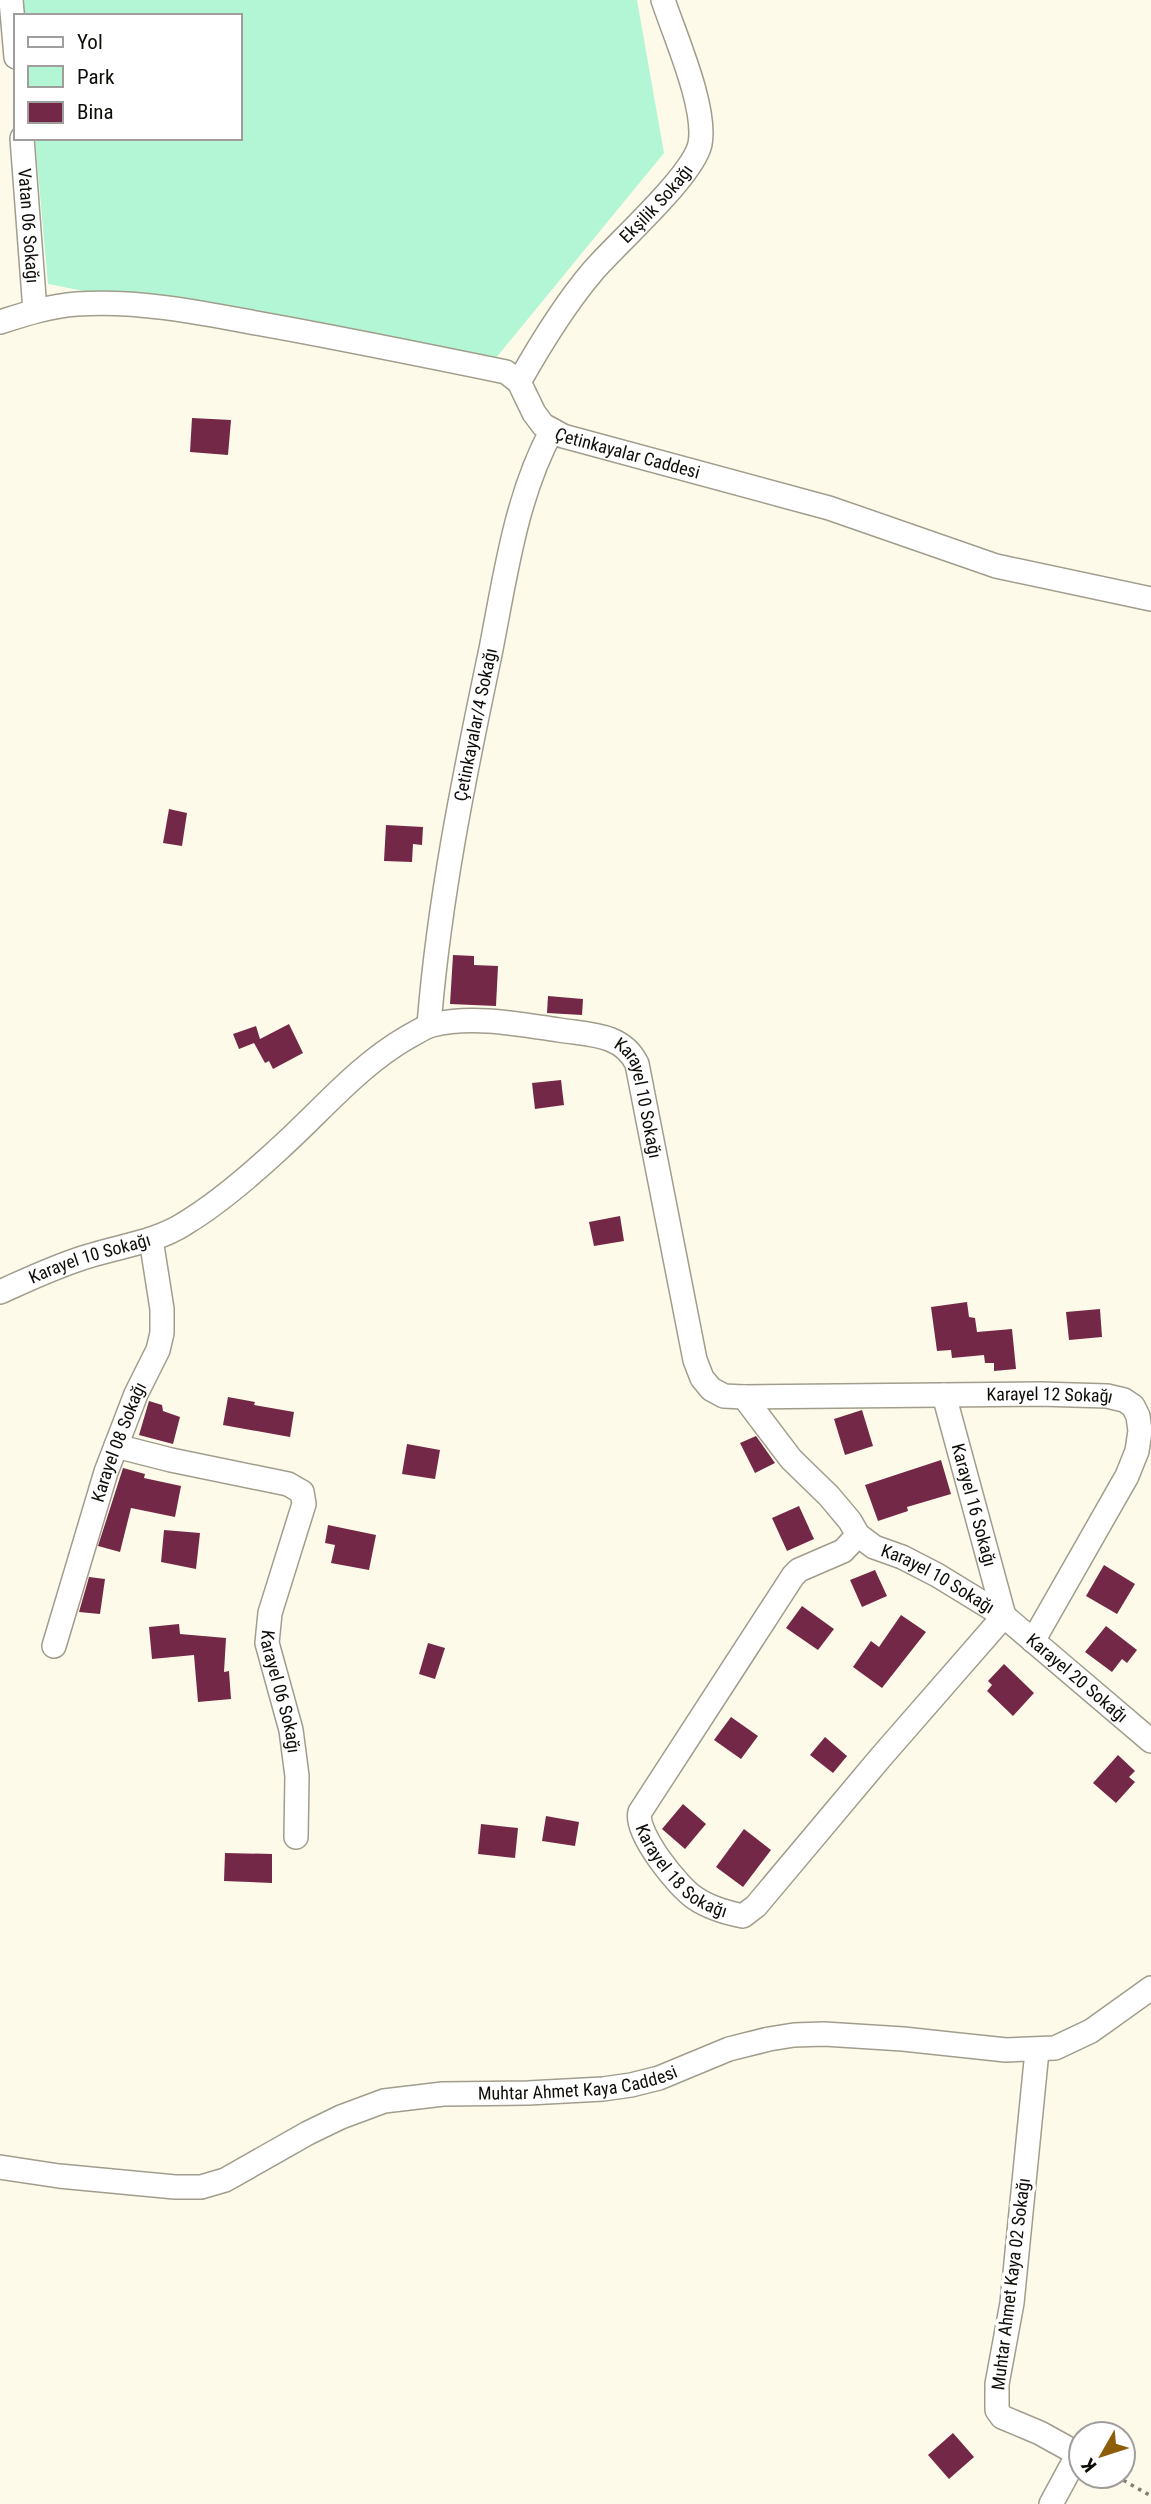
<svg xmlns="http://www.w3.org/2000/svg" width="1151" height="2504" viewBox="0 0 1151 2504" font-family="'Roboto Condensed',sans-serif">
<rect width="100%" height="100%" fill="#fefae9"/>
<!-- green -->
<polygon fill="#b3f6d5" points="23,0 637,0 664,153 495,359 324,338 48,284 35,138 240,138 240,16 25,16"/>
<!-- building -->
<g fill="#742848">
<polygon points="192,418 231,420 228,455 190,452"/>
<polygon points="169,809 187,813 182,846 163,843"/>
<polygon points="386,825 423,827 422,845 413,844 412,862 384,861"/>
<polygon points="453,955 474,956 474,965 498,966 496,1006 450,1004"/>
<polygon points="548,996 583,999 582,1015 547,1013"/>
<polygon points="289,1024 303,1053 273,1069 269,1061 265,1063 254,1043 239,1049 233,1034 256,1026 260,1039"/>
<polygon points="561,1080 564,1105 535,1109 532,1083"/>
<polygon points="620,1216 624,1241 594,1246 589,1222"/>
<polygon points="967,1302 969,1317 975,1318 977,1332 1012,1329 1016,1369 994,1371 994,1363 985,1363 984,1355 952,1358 951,1350 937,1351 931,1307"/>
<polygon points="1100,1309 1102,1337 1069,1340 1066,1312"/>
<polygon points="228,1397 255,1402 254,1405 294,1412 290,1437 223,1425"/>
<polygon points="149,1401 162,1405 163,1411 180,1417 173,1444 139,1435"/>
<polygon points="862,1410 873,1446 845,1455 834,1419"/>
<polygon points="756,1436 775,1463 755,1473 740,1443"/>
<polygon points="407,1444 440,1450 435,1479 402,1474"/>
<polygon points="941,1460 951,1494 907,1507 908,1511 878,1521 865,1485"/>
<polygon points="123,1468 145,1474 144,1478 181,1486 175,1517 131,1508 120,1552 98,1546"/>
<polygon points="799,1506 814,1539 787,1551 772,1518"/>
<polygon points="328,1525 376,1535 369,1570 331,1563 335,1545 325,1543"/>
<polygon points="164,1530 200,1533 196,1569 161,1562"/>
<polygon points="1104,1565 1135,1584 1117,1614 1086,1596"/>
<polygon points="875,1570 887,1596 862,1607 850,1580"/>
<polygon points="89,1577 105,1579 100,1614 79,1612"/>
<polygon points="802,1606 834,1629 818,1650 786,1628"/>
<polygon points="901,1615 926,1632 882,1688 853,1667 871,1641 879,1647"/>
<polygon points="179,1624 180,1634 226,1638 224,1672 229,1671 231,1699 198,1702 194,1655 152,1659 149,1627"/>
<polygon points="1106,1626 1137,1650 1127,1663 1122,1659 1112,1672 1085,1652"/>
<polygon points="428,1643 445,1648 435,1679 419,1674"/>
<polygon points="1004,1664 1034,1693 1013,1716 987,1691 992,1685 988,1681"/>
<polygon points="731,1717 758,1736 741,1759 714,1740"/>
<polygon points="825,1737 847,1756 833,1773 810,1755"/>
<polygon points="1118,1755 1135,1771 1129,1777 1135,1782 1116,1803 1093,1783"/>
<polygon points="683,1804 706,1824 685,1849 662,1829"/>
<polygon points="546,1816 579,1822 575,1846 542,1841"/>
<polygon points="481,1824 518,1828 515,1858 478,1854"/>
<polygon points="744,1829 771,1850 743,1887 716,1867"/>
<polygon points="225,1853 272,1854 272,1883 224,1881"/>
<polygon points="953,2433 974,2457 949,2479 928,2455"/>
</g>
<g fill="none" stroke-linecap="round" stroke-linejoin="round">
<defs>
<g id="minor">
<polyline points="11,0 16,57"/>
<path id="s1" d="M 22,138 L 35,311"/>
<path id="s2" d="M 0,322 C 25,314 50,306 77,304 C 137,300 198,312 256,323 C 340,338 423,355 506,372 L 519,382 L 534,413 L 543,425 L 563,436 L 829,508 L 996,566 L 1151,599"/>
<path id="s3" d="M 519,382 C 541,343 564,305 593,271 C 618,242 693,176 700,144 C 707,108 675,36 663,0"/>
<path id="s4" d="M 429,1025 C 439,900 464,777 490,654 C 505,579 515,498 552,430"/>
<path id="s5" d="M 0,1292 C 29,1279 58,1265 89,1256 C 120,1246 156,1242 184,1224 C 219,1203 251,1175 280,1148 C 322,1110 359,1065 408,1037 C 416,1033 424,1027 432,1025 C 472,1015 518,1024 559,1030 C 589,1035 622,1033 637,1064 L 695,1360 L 702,1378 L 711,1389 L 724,1396 L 744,1397 L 1040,1394 L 1107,1396 L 1124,1400 L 1133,1406 L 1138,1416 L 1140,1431 L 1137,1451 L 1127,1476 L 1033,1641"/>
<path id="s6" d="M 944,1395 L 1004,1616"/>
<path id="s7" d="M 744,1397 L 791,1459 L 829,1496 L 850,1521 L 858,1535 L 874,1547 L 902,1557 L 937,1575 L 1004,1616 L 1151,1741"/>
<path id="s8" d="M 116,1446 L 171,1460 L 288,1484 L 302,1492 L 304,1504 L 270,1613 L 267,1643 L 291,1730 L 297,1776 L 296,1837"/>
<path id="s9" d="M 858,1535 L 843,1551 L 799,1570 L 793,1576 L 640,1812 C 634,1832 678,1887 695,1898 C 708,1907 728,1913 743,1916 L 756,1906 L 881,1757 L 1004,1616"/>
<path id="s10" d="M 54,1646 L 106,1472 L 136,1394 L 158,1350 L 162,1333 L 162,1309 L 151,1239"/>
<polyline points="1037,2051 1012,2303 997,2384 997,2410 1002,2417 1040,2433 1078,2454 1051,2504"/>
<path id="s11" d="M 0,2167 L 59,2176 L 175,2187 L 201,2187 L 225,2180 L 308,2133 L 341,2117 L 384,2101 L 443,2094 L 528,2093 L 603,2089 L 631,2085 L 659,2078 L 729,2049 L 769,2039 L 794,2035 L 824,2034 L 903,2039 L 1006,2050 L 1055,2048 L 1091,2031 L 1151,1988"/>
</g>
</defs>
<!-- minor casing -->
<use href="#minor" stroke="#a19d8d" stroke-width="26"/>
<!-- path -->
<polyline stroke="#817e73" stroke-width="3.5" stroke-dasharray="3.5 5" stroke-linecap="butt" points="1116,2476 1151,2496"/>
<!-- minor -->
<use href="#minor" stroke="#fff" stroke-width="23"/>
</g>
<g text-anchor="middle" stroke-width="7" stroke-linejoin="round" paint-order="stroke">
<!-- street labels -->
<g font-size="18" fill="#0f0d08" stroke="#fff">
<text dy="6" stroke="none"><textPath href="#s3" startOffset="226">Ekşilik Sokağı</textPath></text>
<text dy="6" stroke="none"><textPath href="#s1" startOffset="88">Vatan 06 Sokağı</textPath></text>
<text dy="6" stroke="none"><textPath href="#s2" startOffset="670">Çetinkayalar Caddesi</textPath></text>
<text dy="6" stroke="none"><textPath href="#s4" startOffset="304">Çetinkayalar/4 Sokağı</textPath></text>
<text dy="6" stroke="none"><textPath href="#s5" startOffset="766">Karayel 10 Sokağı</textPath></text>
<text dy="6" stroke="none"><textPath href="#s5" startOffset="96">Karayel 10 Sokağı</textPath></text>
<text dy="6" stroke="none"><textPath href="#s5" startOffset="1409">Karayel 12 Sokağı</textPath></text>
<text dy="6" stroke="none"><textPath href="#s10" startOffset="214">Karayel 08 Sokağı</textPath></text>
<text dy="6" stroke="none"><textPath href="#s6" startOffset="114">Karayel 16 Sokağı</textPath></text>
<text dy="6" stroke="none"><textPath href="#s7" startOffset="271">Karayel 10 Sokağı</textPath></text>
<text dy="6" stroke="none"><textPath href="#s7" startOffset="443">Karayel 20 Sokağı</textPath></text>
<text dy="6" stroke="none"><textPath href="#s8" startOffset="399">Karayel 06 Sokağı</textPath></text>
<text dy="6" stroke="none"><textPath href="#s9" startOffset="436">Karayel 18 Sokağı</textPath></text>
<text dy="6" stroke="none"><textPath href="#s11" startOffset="600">Muhtar Ahmet Kaya Caddesi</textPath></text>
<text transform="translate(1011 2284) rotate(-83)" y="6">Muhtar Ahmet Kaya 02 Sokağı</text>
</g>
</g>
<!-- legend -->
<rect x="14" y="14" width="228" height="126" fill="#ffffff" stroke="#9f9e9c" stroke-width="2"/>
<rect x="28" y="37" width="35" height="10" fill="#ffffff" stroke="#9f9e9c" stroke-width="2"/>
<text x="77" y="49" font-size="21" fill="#0f0d08">Yol</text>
<rect x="28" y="66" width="35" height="21" fill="#b3f6d5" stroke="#9f9e9c" stroke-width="2"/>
<text x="77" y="84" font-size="21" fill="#0f0d08">Park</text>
<rect x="28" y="102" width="35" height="21" fill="#742848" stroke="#9f9e9c" stroke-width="2"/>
<text x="77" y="119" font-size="21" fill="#0f0d08">Bina</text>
<!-- north arrow -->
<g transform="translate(1102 2455) rotate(231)"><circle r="33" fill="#ffffff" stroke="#9f9e9c" stroke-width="2"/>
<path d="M0-5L12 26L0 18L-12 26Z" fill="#8e5d09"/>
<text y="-10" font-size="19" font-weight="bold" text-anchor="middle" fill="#0f0d08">K</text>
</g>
</svg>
